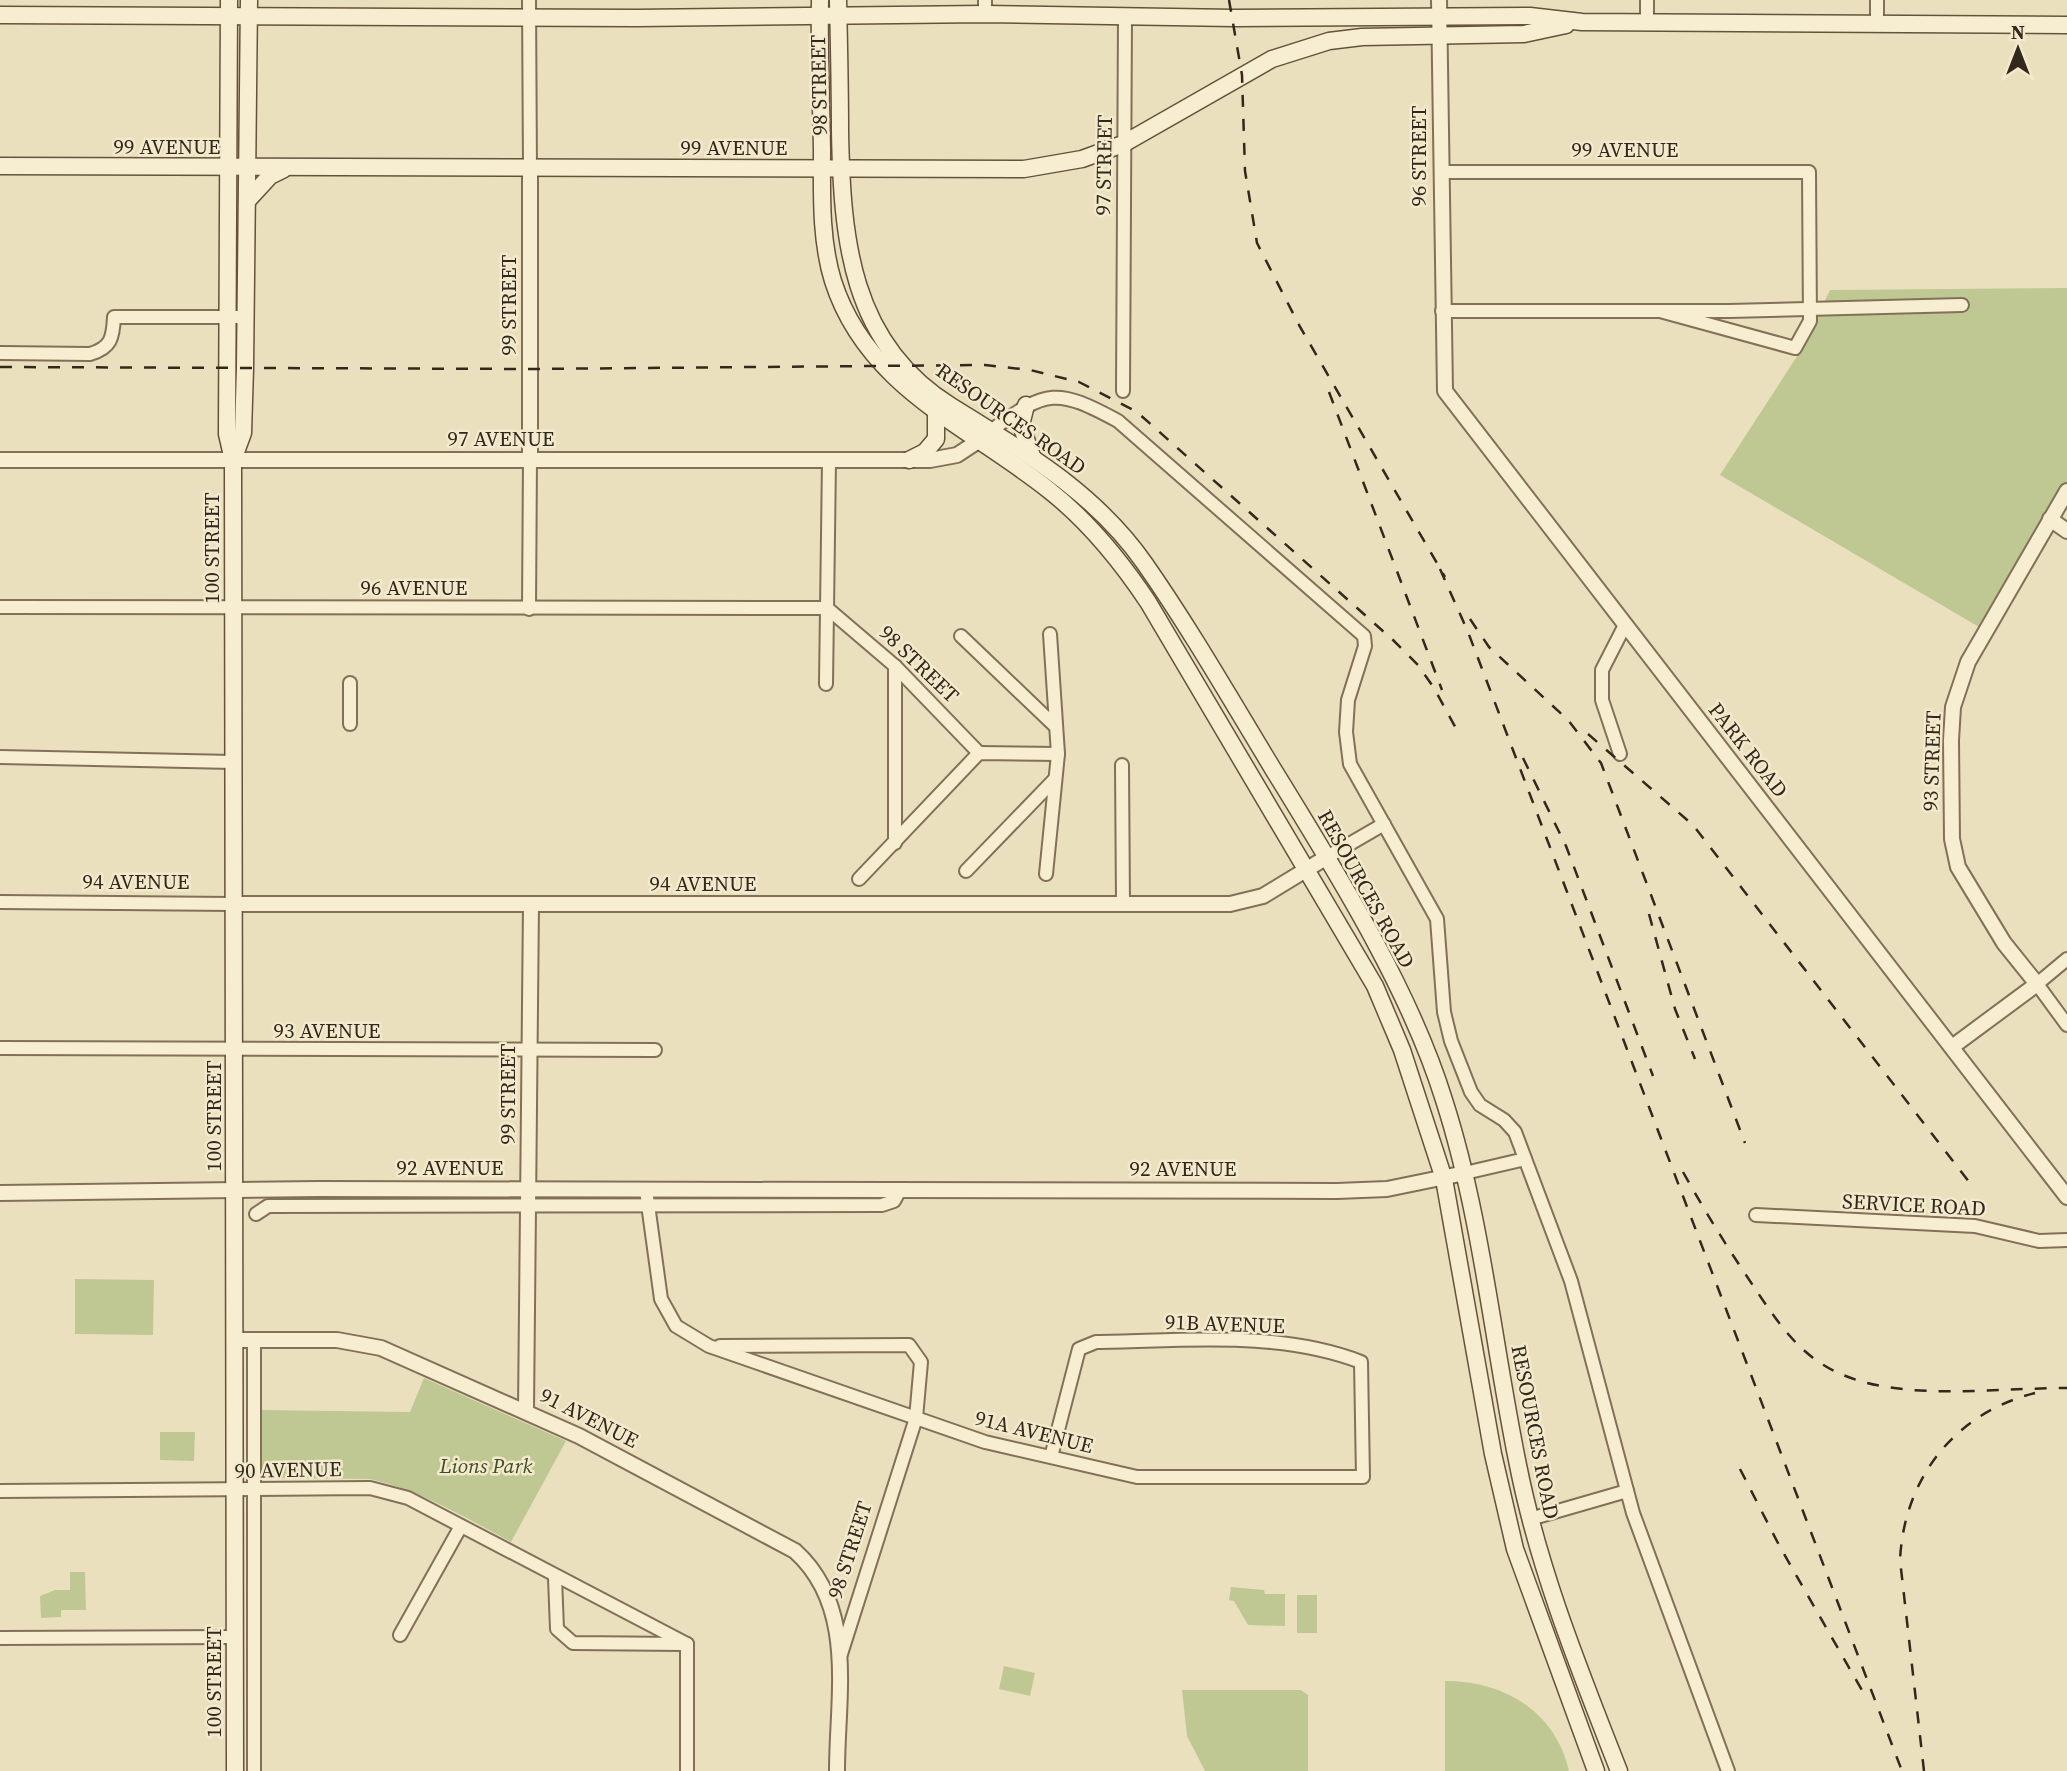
<svg xmlns="http://www.w3.org/2000/svg" width="2067" height="1771" viewBox="0 0 2067 1771" font-family="'Source Serif 4',serif">
<rect width="100%" height="100%" fill="#ebe0be"/>
<!-- green -->
<g fill="#bfc893">
<polygon points="2067,288 2067,494 1979,627 1720,475 1801,350 1830,290"/>
<polygon points="75,1279 154,1280 153,1335 75,1334"/>
<path d="M 424,1378 L 566,1441 L 511,1542 C 466,1518 420,1490 370,1479 L 271,1478 L 262,1474 L 262,1410 L 410,1412 Z"/>
<polygon points="160,1432 195,1432 194,1461 160,1460"/>
<polygon points="70,1572 85,1572 86,1610 61,1610 61,1617 41,1618 40,1596 55,1590 70,1590"/>
<polygon points="1231,1587 1264,1590 1265,1594 1285,1594 1285,1626 1248,1625 1234,1601 1229,1600"/>
<rect x="1297" y="1595" width="20" height="38"/>
<polygon points="1004,1666 1035,1673 1030,1696 999,1689"/>
<path d="M 1445,1681 C 1504,1681 1555,1711 1569,1771 L 1445,1771 Z"/>
<polygon points="1182,1690 1301,1690 1308,1695 1308,1771 1205,1771 1187,1736"/>
</g>
<g fill="none" stroke-linecap="round" stroke-linejoin="round">
<defs>
<g id="minor">
<polyline points="529,0 530,169"/>
<polyline points="985,0 985,14"/>
<polyline points="1647,0 1647,23"/>
<polyline points="1877,24 1877,0"/>
<polyline points="1441,172 1809,172 1810,321 1795,348 1660,311"/>
<polyline points="1442,311 1729,311 1962,305"/>
<path d="M 0,353 L 90,354 C 111,348 113,338 114,317 L 247,317"/>
<polyline points="1123,391 1125,17"/>
<path d="M 992,430 C 1047,389 1057,388 1118,421 L 1364,636 L 1365,646 L 1348,700 L 1346,732 L 1350,764 L 1437,919 L 1444,1012 L 1451,1041 L 1471,1092 L 1480,1105 L 1504,1120 L 1515,1132 L 1571,1281 L 1633,1513 L 1728,1771"/>
<polyline points="0,607 827,608"/>
<polyline points="827,608 895,666 979,753"/>
<polyline points="529,609 530,460"/>
<polyline points="961,636 1055,726"/>
<polyline points="895,666 895,843"/>
<polyline points="350,683 350,724"/>
<polyline points="826,684 829,461"/>
<polyline points="1620,754 1602,700 1602,670 1625,625"/>
<polyline points="0,757 233,762"/>
<polyline points="1122,765 1123,904"/>
<polyline points="1327,857 1384,824"/>
<polyline points="966,871 1054,780"/>
<polyline points="1046,874 1058,754 1050,634"/>
<polyline points="859,879 979,753 1058,754"/>
<polyline points="0,902 233,904"/>
<polyline points="2067,959 2037,984 2067,1025"/>
<polyline points="0,1048 655,1050"/>
<polyline points="1465,1173 1525,1159"/>
<path d="M 646,1190 L 661,1299 L 676,1326 L 709,1346 L 985,1442 L 1137,1477 L 1363,1477 L 1361,1362 C 1278,1330 1184,1341 1096,1342 L 1079,1349 L 1051,1457"/>
<polyline points="256,1214 268,1206 882,1205 894,1201 900,1190"/>
<polyline points="1756,1215 1975,1226 2039,1241 2067,1240"/>
<polyline points="720,1346 909,1345 921,1362 916,1418 841,1654"/>
<polyline points="0,1491 370,1488 408,1498 687,1644"/>
<polyline points="1530,1519 1627,1491"/>
<polyline points="555,1578 557,1629 573,1643 683,1644"/>
<polyline points="400,1635 461,1526"/>
<polyline points="0,1638 235,1637"/>
<polyline points="254,1771 254,1340"/>
<polyline points="687,1771 687,1644"/>
</g>
<g id="tertiary">
<polyline points="1439,0 1445,391 2067,1197"/>
<polyline points="530,169 530,460"/>
<polyline points="0,460 930,460 957,455 986,436"/>
<polyline points="2050,519 2067,531"/>
<polyline points="233,904 1230,904 1263,896 1327,857"/>
<polyline points="1952,1047 2037,984 2004,943 1958,867 1952,839 1951,740 1953,707 1968,662 2067,491"/>
<polyline points="0,1193 318,1189 1337,1191 1387,1189 1465,1173"/>
<path d="M 234,1340 L 337,1340 L 381,1348 L 579,1436 L 795,1551 C 857,1607 837,1696 837,1771"/>
<polyline points="526,1410 531,904"/>
</g>
<g id="secondary">
<polyline points="229,0 227,434 233,460 235,1771"/>
<path d="M 820,0 C 819,50 821,99 822,149 C 822,192 820,239 833,281 C 867,388 969,426 1050,491 C 1089,522 1120,560 1148,602 L 1375,986 L 1402,1050 L 1444,1179 L 1493,1454 L 1515,1549 L 1596,1771"/>
<path d="M 838,0 C 839,44 840,87 840,131 C 842,238 850,344 951,406 C 1023,451 1095,492 1145,564 C 1191,630 1231,700 1273,769 C 1335,870 1409,987 1444,1100 C 1482,1218 1493,1344 1518,1465 C 1539,1571 1580,1671 1619,1771"/>
<polyline points="0,15 637,18 985,14 1234,18 1530,16 1582,22 2067,25"/>
<polyline points="0,166 1024,169 1082,159 1123,144 1272,59 1329,41 1362,37 1524,34 1566,25"/>
<polyline points="247,201 270,176 284,169"/>
<polyline points="1026,405 1021,425 1032,456"/>
<polyline points="233,460 243,433 245,368 249,0"/>
<polyline points="909,460 925,452 936,439 936,414"/>
</g>
</defs>
<!-- minor casing -->
<use href="#minor" stroke="#827058" stroke-width="16"/>
<!-- tertiary casing -->
<use href="#tertiary" stroke="#827058" stroke-width="18"/>
<!-- secondary casing -->
<use href="#secondary" stroke="#64523b" stroke-width="19"/>
<!-- minor -->
<use href="#minor" stroke="#f7edd0" stroke-width="12"/>
<!-- tertiary -->
<use href="#tertiary" stroke="#f7edd0" stroke-width="14"/>
<!-- secondary -->
<use href="#secondary" stroke="#f7edd0" stroke-width="16"/>
<!-- rail -->
<g stroke="#32281c" stroke-width="2.5" stroke-dasharray="12 12" stroke-linecap="butt">
<polyline points="1229,0 1242,75 1245,171 1257,243 1299,325 1445,577"/>
<polyline points="0,367 530,369 985,365 1030,370 1079,382 1137,412 1393,640 1418,665 1434,688 1459,734"/>
<polyline points="1329,392 1442,690"/>
<polyline points="1440,569 1468,632 1902,1771"/>
<polyline points="1470,619 1489,647 1568,720 1601,763 1745,1143"/>
<polyline points="1588,734 1693,825 1970,1183"/>
<polyline points="1523,758 1566,846 1653,1076"/>
<polyline points="1649,914 1675,1009 1695,1059"/>
<path d="M 1683,1172 C 1702,1206 1722,1239 1744,1272 C 1785,1333 1807,1374 1887,1387 C 1941,1396 2011,1388 2067,1388"/>
<polyline points="1740,1469 1780,1547 1867,1699"/>
<path d="M 1924,1771 L 1900,1560 C 1904,1478 1955,1413 2035,1393"/>
</g>
</g>
<g text-anchor="middle" stroke-width="5" stroke-linejoin="round" paint-order="stroke">
<!-- street labels -->
<g font-size="21" fill="#32281c" stroke="#f3eacd">
<text transform="translate(819 85) rotate(-91)" y="7">98 STREET</text>
<text x="167" y="154">99 AVENUE</text>
<text x="734" y="155">99 AVENUE</text>
<text x="1625" y="157">99 AVENUE</text>
<text transform="translate(1419 156) rotate(-90)" y="7">96 STREET</text>
<text transform="translate(1104 165) rotate(-89)" y="7">97 STREET</text>
<text transform="translate(509 305) rotate(-90)" y="7">99 STREET</text>
<text transform="translate(1011 419) rotate(35)" y="7">RESOURCES ROAD</text>
<text x="501" y="446">97 AVENUE</text>
<text transform="translate(212 548) rotate(-90)" y="7">100 STREET</text>
<text x="414" y="595">96 AVENUE</text>
<text transform="translate(919 664) rotate(44)" y="7">98 STREET</text>
<text transform="translate(1748 750) rotate(52)" y="7">PARK ROAD</text>
<text transform="translate(1932 761) rotate(-88)" y="7">93 STREET</text>
<text x="136" y="889">94 AVENUE</text>
<text x="703" y="891">94 AVENUE</text>
<text transform="translate(1366 889) rotate(61)" y="7">RESOURCES ROAD</text>
<text x="327" y="1038">93 AVENUE</text>
<text transform="translate(508 1094) rotate(-90)" y="7">99 STREET</text>
<text transform="translate(214 1116) rotate(-90)" y="7">100 STREET</text>
<text x="450" y="1175">92 AVENUE</text>
<text x="1183" y="1176">92 AVENUE</text>
<text transform="translate(1914 1205) rotate(3)" y="7">SERVICE ROAD</text>
<text transform="translate(1225 1324) rotate(2)" y="7">91B AVENUE</text>
<text transform="translate(589 1418) rotate(27)" y="7">91 AVENUE</text>
<text transform="translate(1034 1432) rotate(14)" y="7">91A AVENUE</text>
<text transform="translate(1535 1432) rotate(79)" y="7">RESOURCES ROAD</text>
<text transform="translate(288 1470) rotate(-1)" y="7">90 AVENUE</text>
<text transform="translate(850 1550) rotate(-72)" y="7">98 STREET</text>
<text transform="translate(214 1682) rotate(-90)" y="7">100 STREET</text>
</g>
<!-- park labels -->
<g font-size="21" font-style="italic" fill="#414e23" stroke="#f3eacd">
<text x="486" y="1473">Lions Park</text>
</g>
</g>
<!-- north arrow -->
<g transform="translate(2018 49)" stroke="#f3eacd" stroke-width="5" paint-order="stroke">
<path d="M0-5L12 26L0 18L-12 26Z" fill="#32281c"/>
<text y="-10" font-size="19" font-weight="bold" text-anchor="middle" fill="#32281c">N</text>
</g>
</svg>
